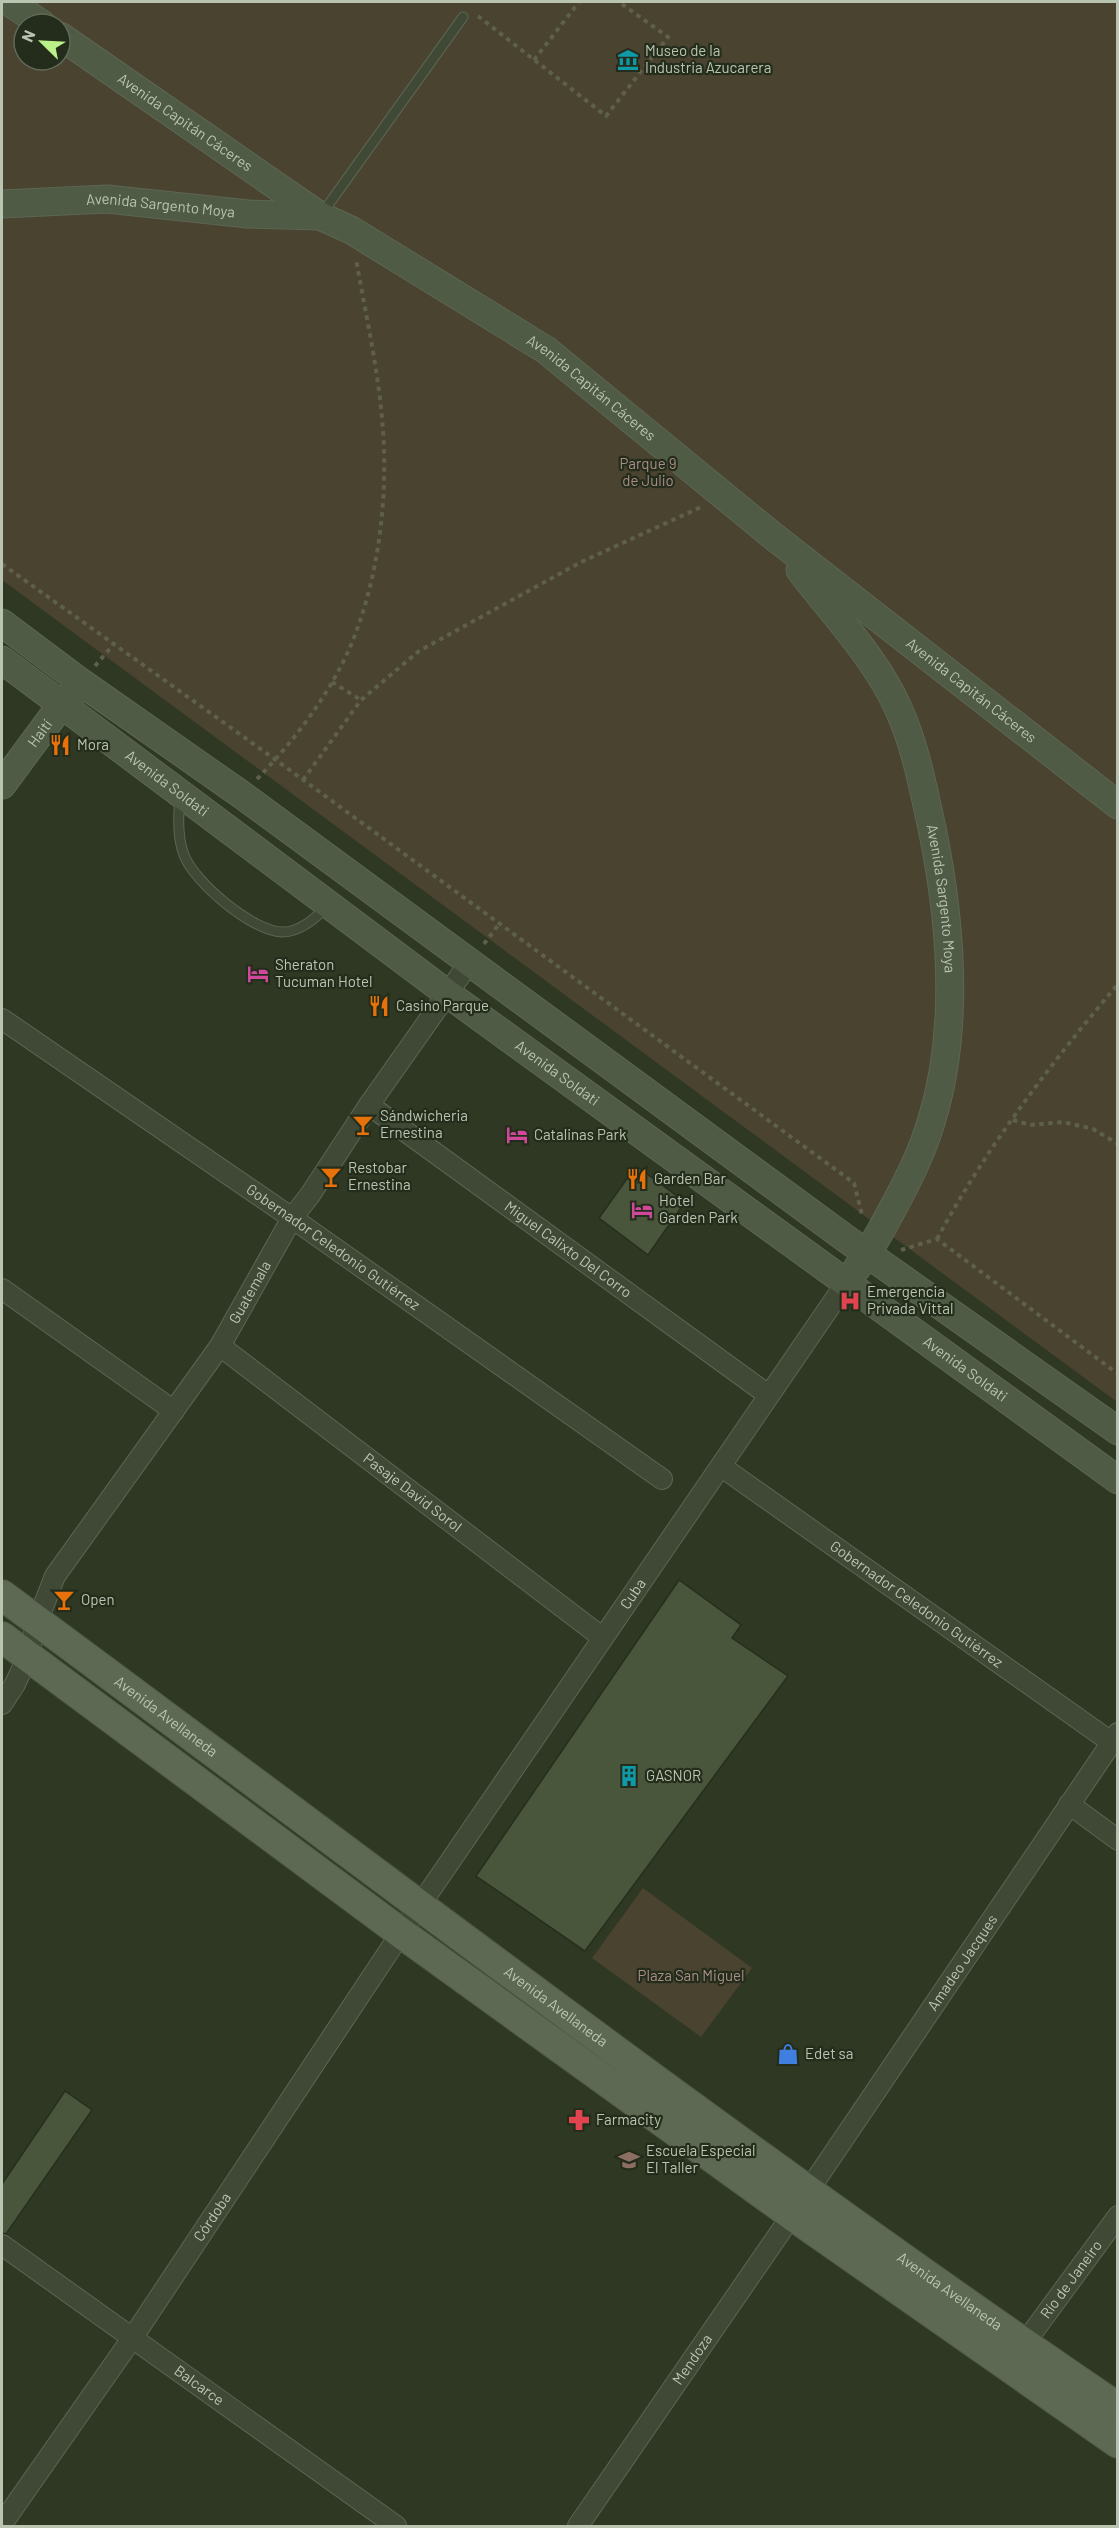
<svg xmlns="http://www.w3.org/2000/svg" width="1119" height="2528" viewBox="0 0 1119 2528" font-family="Barlow,sans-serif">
<rect width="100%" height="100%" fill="#2e3823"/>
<!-- green -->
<g fill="#494330" fill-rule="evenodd">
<path d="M 2,2 L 1117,2 L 1117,1402 L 2,580 ZM 24,24 L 60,24 L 60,60 L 24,60 Z"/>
<polygon points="643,1888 752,1968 701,2037 592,1958"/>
</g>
<!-- building -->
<g fill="#49563c" stroke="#262f1d" stroke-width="1.5">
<polygon points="636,1166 685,1202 648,1255 599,1218"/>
<polygon points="679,1580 741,1625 732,1638 788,1676 585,1951 476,1876"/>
<polygon points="65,2091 92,2110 6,2234 2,2233 2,2184"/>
</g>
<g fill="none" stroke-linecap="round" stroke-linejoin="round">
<defs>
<g id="lane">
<polyline points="321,215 463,17"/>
<path d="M 180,799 C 178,817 177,837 184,855 C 194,882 253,932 283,932 C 299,932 317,918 326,906"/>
</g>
<g id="street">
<path id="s1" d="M 2,1019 L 292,1218 L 662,1479"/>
<path id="s2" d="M 369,1105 L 767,1394"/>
<polyline points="2,1289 174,1411"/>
<path id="s3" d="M 220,1346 L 603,1638"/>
<path id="s4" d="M 722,1467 L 1111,1742"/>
<path id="s5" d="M 2,1704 L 15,1684 L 28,1656 L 37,1622 L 55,1576 L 220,1346 L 292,1218 L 310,1195 L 369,1105 L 469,963"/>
<polyline points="1069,1804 1118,1840"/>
<path id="s6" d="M 2,2245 L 396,2526"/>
<path id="s7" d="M 1024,2344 L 1118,2216"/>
<path id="s8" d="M 2,2524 L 133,2337 L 401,1933 L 846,1283"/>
<path id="s9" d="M 578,2526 L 792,2215 L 1118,1733"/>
</g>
<g id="secondary">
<polyline points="9,2 42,24"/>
<path id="s10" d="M 60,36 L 320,216 L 351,230 L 546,350 L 773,536 L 1118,805"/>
<path id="s11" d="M 2,204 L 107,199 L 248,214 L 320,216"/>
<path id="s12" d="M 800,570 C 834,615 876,658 899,710 C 916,748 923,788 932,828 C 951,921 960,1027 932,1119 C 923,1151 907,1182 892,1210 C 881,1230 871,1250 857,1268"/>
<polyline points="2,623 82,683 242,795 845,1238 1118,1431"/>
<path id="s13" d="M 2,660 L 448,994 L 1118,1480"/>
<path id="s14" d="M 2,785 L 62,704 L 75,691"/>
</g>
<g id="primary">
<path id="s15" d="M 2,1595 C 372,1868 737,2149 1118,2408"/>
<polyline points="2,1637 401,1933 792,2215 1118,2443"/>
</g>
</defs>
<!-- lane casing -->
<use href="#lane" stroke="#5d6654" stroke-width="11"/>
<!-- street casing -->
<use href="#street" stroke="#5d6654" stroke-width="22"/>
<!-- secondary casing -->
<use href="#secondary" stroke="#5d6654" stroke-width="29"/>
<!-- primary casing -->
<use href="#primary" stroke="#4b5542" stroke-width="32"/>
<!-- path -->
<g stroke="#5e604b" stroke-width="4" stroke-dasharray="4.5 4.5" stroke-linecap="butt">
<polyline points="478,16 606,116 668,37 619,2"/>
<polyline points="534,60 579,2"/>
<polyline points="2,564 276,760 854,1183 862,1215"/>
<polyline points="95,666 113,645"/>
<polyline points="332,682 361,700"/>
<path d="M 257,779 C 294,741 330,694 351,645 C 378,580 388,501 383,430 C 379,373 366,316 356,259"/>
<polyline points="303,780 361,700 419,651 581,562 701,507"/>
<polyline points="484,944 499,924"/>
<polyline points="1013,1120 1030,1125 1063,1122 1093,1129 1118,1144"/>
<path d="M 937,1239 C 986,1148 1051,1063 1118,984"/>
<polyline points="901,1250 937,1239 1118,1374"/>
</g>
<!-- lane -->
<use href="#lane" stroke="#3f4936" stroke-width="9"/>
<!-- street -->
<use href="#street" stroke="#3f4936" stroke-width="20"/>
<!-- secondary -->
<use href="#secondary" stroke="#4f5b44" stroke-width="27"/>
<!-- primary -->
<use href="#primary" stroke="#5e6954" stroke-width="30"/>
</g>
<!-- icons -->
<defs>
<symbol id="museum-bare" viewBox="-9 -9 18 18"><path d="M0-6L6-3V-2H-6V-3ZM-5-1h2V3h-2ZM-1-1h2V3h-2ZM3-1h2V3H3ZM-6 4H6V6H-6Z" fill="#0f9aa8" stroke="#242d1b" stroke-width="2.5" paint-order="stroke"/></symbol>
<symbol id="restaurant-bare" viewBox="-9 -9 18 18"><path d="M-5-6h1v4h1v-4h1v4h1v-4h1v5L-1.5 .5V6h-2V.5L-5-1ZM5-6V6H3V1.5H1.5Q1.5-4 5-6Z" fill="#e8710a" stroke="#242d1b" stroke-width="2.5" paint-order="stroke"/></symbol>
<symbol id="hotel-bare" viewBox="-9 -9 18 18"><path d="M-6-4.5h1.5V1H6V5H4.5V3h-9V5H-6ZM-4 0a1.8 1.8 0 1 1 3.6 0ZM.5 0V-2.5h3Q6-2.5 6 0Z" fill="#d1479c" stroke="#242d1b" stroke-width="2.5" paint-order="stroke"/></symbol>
<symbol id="bar-bare" viewBox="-9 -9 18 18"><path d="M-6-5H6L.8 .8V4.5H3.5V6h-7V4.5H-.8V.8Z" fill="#e8710a" stroke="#242d1b" stroke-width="2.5" paint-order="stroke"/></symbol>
<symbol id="hospital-bare" viewBox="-9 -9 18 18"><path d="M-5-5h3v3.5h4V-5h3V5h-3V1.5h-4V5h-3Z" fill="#e0444e" stroke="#242d1b" stroke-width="2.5" paint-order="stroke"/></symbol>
<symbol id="building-bare" viewBox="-9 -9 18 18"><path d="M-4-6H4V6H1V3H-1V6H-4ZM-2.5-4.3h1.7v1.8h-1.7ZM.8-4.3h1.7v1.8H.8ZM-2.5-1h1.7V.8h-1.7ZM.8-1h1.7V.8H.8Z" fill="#0f9aa8" stroke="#242d1b" stroke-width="2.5" paint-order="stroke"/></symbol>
<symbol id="shop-bare" viewBox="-9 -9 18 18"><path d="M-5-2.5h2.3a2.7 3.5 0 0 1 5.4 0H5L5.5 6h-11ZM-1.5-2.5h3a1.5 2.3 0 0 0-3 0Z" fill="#3f7fe0" stroke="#242d1b" stroke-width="2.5" paint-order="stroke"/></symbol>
<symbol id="pharmacy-bare" viewBox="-9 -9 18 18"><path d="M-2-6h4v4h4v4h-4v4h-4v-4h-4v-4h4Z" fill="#e0444e" stroke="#242d1b" stroke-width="2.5" paint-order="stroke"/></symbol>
<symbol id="school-bare" viewBox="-9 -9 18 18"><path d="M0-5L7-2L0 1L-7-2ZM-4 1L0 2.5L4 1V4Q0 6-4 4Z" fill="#8d6e63" stroke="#242d1b" stroke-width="2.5" paint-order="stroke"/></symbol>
</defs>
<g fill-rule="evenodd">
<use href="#museum-bare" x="613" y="45" width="30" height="30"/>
<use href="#restaurant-bare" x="45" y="730" width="30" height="30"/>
<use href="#hotel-bare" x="243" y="959" width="30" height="30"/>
<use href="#restaurant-bare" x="364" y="991" width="30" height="30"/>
<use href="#bar-bare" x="348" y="1110" width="30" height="30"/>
<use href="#hotel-bare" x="502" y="1120" width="30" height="30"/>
<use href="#bar-bare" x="316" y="1162" width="30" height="30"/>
<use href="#restaurant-bare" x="622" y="1164" width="30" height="30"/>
<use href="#hotel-bare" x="627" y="1195" width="30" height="30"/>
<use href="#hospital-bare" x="835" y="1286" width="30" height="30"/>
<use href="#bar-bare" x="49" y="1585" width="30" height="30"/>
<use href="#building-bare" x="614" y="1761" width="30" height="30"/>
<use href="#shop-bare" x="773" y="2039" width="30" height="30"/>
<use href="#pharmacy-bare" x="564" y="2105" width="30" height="30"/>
<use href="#school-bare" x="614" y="2145" width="30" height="30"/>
</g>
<g text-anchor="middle" stroke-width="4.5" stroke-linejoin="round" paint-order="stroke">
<!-- poi labels -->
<g font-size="15" fill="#bac5b1" stroke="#242d1b" text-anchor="start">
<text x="645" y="56">Museo de la<tspan x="645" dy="17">Industria Azucarera</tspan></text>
<text x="77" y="750">Mora</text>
<text x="275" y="970">Sheraton<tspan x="275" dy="17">Tucuman Hotel</tspan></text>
<text x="396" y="1011">Casino Parque</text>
<text x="380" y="1121">Sándwicheria<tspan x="380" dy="17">Ernestina</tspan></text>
<text x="534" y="1140">Catalinas Park</text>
<text x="348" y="1173">Restobar<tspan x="348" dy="17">Ernestina</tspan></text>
<text x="654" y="1184">Garden Bar</text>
<text x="659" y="1206">Hotel<tspan x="659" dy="17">Garden Park</tspan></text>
<text x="867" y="1297">Emergencia<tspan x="867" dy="17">Privada Vittal</tspan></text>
<text x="81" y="1605">Open</text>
<text x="646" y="1781">GASNOR</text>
<text x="805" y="2059">Edet sa</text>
<text x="596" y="2125">Farmacity</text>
<text x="646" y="2156">Escuela Especial<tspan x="646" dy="17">El Taller</tspan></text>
</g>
<!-- street labels -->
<g font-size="15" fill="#bac5b1" stroke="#242d1b">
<text dy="5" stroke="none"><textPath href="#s10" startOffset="152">Avenida Capitán Cáceres</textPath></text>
<text dy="5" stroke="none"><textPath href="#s11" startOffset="159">Avenida Sargento Moya</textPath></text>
<text dy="5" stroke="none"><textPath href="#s10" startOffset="638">Avenida Capitán Cáceres</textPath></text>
<text dy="5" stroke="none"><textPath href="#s10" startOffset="1124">Avenida Capitán Cáceres</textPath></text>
<text dy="5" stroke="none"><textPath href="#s14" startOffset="64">Haití</textPath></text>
<text dy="5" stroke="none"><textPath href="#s13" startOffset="206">Avenida Soldati</textPath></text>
<text dy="5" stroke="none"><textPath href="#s12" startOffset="366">Avenida Sargento Moya</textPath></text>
<text dy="5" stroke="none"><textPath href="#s13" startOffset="692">Avenida Soldati</textPath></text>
<text dy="5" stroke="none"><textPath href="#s1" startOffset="402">Gobernador Celedonio Gutiérrez</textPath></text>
<text dy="5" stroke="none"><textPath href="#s2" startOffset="246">Miguel Calixto Del Corro</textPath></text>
<text dy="5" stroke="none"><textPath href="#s5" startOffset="484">Guatemala</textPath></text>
<text dy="5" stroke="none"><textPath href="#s13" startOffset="1196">Avenida Soldati</textPath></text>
<text dy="5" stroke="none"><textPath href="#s3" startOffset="242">Pasaje David Sorol</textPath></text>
<text dy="5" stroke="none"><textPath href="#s8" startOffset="1124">Cuba</textPath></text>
<text dy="5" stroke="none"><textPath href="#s4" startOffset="238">Gobernador Celedonio Gutiérrez</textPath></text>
<text dy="5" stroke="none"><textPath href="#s15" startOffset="204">Avenida Avellaneda</textPath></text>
<text dy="5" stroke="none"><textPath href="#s9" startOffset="682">Amadeo Jacques</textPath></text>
<text dy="5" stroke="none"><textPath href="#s15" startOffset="690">Avenida Avellaneda</textPath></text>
<text dy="5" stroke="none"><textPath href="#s8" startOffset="372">Córdoba</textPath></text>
<text dy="5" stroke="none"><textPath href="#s7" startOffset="80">Río de Janeiro</textPath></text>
<text dy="5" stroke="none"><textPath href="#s15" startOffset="1176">Avenida Avellaneda</textPath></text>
<text dy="5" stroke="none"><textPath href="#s9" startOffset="202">Mendoza</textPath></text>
<text dy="5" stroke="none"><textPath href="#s6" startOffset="242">Balcarce</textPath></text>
</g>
<!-- park labels -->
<g font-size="15" fill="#a98d87" stroke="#242d1b">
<text x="648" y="469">Parque 9<tspan x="648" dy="17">de Julio</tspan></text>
<text x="691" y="1981">Plaza San Miguel</text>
</g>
</g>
<!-- border -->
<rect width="1119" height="2528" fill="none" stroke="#bac5b1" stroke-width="6"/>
<!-- north arrow -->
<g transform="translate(42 42) rotate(294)"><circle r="28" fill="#242d1b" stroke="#606a57" stroke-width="1.5"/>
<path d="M0-4.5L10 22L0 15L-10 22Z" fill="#baf289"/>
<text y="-9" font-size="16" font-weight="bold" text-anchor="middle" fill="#bac5b1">N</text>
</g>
</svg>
